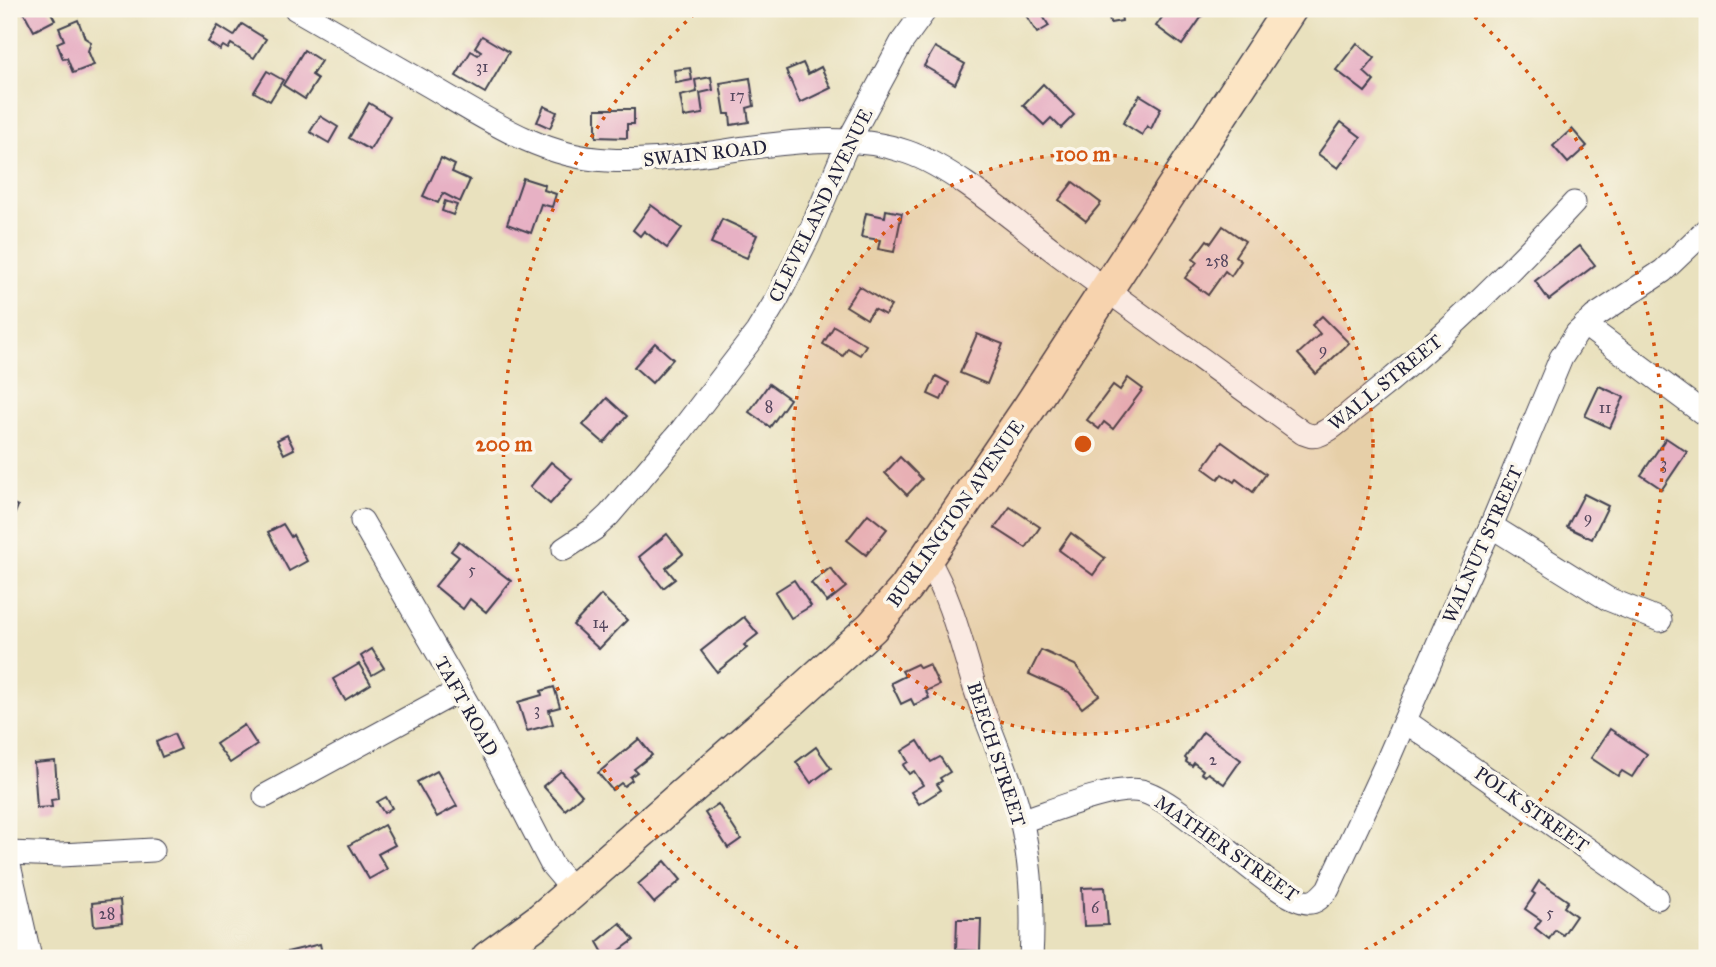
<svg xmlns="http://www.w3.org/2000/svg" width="1716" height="967" viewBox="0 0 1716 967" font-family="'IM FELL Great Primer',serif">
<rect width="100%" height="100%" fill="#fbf7ec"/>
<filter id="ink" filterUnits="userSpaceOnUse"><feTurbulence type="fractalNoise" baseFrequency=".0143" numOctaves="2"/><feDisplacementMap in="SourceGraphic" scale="14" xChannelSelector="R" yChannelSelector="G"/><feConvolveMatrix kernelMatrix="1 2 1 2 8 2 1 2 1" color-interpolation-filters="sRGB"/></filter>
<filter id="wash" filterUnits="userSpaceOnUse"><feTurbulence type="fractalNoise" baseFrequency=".00686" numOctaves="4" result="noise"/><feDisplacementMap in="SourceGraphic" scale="28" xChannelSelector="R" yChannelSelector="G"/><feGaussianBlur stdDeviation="1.57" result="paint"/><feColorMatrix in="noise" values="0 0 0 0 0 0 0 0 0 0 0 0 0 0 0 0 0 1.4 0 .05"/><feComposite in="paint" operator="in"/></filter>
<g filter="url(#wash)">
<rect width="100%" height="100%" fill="#e9e1be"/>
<g id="blocks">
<!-- building -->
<g fill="#e7b1c4">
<polygon points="22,9 49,9 55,20 34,31"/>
<polygon points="1022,9 1054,9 1043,16 1049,26 1037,33"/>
<polygon points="1112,9 1120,9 1122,21 1110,23 1108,10"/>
<polygon points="1168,9 1200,9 1205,12 1182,45 1156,26"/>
<polygon points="78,20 85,38 91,42 88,51 94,65 73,73 67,58 63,59 57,43 64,40 59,28"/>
<polygon points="242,24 266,39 254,58 231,44 228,49 223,46 220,50 208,42 218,26 234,36"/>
<polygon points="482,36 509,52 485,93 456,76 471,51 478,55 481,51 475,47"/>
<polygon points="1357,43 1375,58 1364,72 1374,81 1365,92 1336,70"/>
<polygon points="935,47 965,64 955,84 924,66"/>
<polygon points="304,50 321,61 312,75 318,79 305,99 283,85"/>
<polygon points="803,63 808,74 821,67 831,88 800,103 786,70"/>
<polygon points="690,68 692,80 676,83 674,70"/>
<polygon points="267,71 283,80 270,101 254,92"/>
<polygon points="711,77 713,90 700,93 703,114 684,117 680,96 697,92 695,80"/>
<polygon points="750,78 754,106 747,108 749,122 731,125 730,114 725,114 720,83"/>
<polygon points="1043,84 1074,115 1061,128 1051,118 1044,125 1023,105"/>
<polygon points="1140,95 1161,108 1151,129 1147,126 1142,135 1123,123"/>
<polygon points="369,103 390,116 370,150 349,138"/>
<polygon points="544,106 557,112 550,128 537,122"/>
<polygon points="596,109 634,109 634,124 627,124 627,138 596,137"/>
<polygon points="320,116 338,127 329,143 310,132"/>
<polygon points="1341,122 1361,137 1338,168 1318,154"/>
<polygon points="1572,129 1587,146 1568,163 1553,146"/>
<polygon points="441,158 455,165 452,172 470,180 460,202 443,193 438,203 423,196"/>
<polygon points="523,178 545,185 544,190 556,194 552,207 541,204 531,233 507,224"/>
<polygon points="1073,182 1101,203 1086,221 1059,200"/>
<polygon points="445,201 457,205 453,215 442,211"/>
<polygon points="651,205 682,228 667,248 644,231 640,236 633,230"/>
<polygon points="886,210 902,213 894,252 878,249 880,240 861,237 866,213 885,217"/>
<polygon points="722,219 757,235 747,258 711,243"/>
<polygon points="1223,226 1245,241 1235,256 1241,261 1231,276 1225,271 1208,295 1185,278 1197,262 1193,259 1207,240 1211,243"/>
<polygon points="1580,246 1595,265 1549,300 1535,281"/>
<polygon points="859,286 891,306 885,315 874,309 867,319 846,306"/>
<polygon points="1322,316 1349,343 1316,374 1298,354 1320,334 1312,325"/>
<polygon points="834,326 866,345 860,355 848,348 843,356 823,344"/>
<polygon points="977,334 1003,344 987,384 960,373"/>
<polygon points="655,343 673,359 652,383 634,367"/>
<polygon points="936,376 949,383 941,400 928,394"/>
<polygon points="1128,378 1143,389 1113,429 1104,422 1099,429 1087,420 1113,385 1120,390"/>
<polygon points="769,384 790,399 770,427 749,412"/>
<polygon points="1599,386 1624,397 1610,428 1585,416"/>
<polygon points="607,398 627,416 604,443 583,425"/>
<polygon points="287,435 294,449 284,454 277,440"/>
<polygon points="1666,438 1687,452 1662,489 1641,475"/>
<polygon points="1222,442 1266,474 1253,492 1236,479 1234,482 1222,474 1218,479 1203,468"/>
<polygon points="900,457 922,479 907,495 885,473"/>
<polygon points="551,462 572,479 550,504 530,487"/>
<polygon points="1584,494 1608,506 1592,539 1567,527"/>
<polygon points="9,502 18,506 9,528"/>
<polygon points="1010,507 1040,527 1026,548 995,528"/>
<polygon points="868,514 887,529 866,555 847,540"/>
<polygon points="283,524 291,537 293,535 307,561 289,571 268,532"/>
<polygon points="1071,533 1105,558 1093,575 1059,550"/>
<polygon points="667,534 683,554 666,568 675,579 663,588 639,557"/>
<polygon points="459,541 511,581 486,612 470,599 463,609 435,586 459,557 451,551"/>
<polygon points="830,568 846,587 827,602 811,583"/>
<polygon points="794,580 811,606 791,618 775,592"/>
<polygon points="601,595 627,620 599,649 573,625"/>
<polygon points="744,617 758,634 744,645 747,648 717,672 701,651"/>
<polygon points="372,649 384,668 372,675 361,656"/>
<polygon points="1041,650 1075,665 1099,695 1082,708 1069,692 1029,674"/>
<polygon points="359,664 371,684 345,700 333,679"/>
<polygon points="917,664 920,668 929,664 939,685 926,691 929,698 914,705 911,699 901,704 891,683 905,676 902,671"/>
<polygon points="554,687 560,707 549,710 553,724 527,731 518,702 542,695 541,691"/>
<polygon points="244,725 257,745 230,763 216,744"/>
<polygon points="1610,729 1647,754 1632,777 1622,771 1618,776 1591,758"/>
<polygon points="1203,732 1241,760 1224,784 1208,773 1205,776 1201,773 1203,770 1194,763 1192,766 1186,762 1187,760 1185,758"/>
<polygon points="174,734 181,749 162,757 156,742"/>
<polygon points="639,739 652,755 634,769 637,772 630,777 632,780 624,786 621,783 612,790 598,773"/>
<polygon points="918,741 931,762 940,757 950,772 940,778 942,781 937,784 941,790 919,804 911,792 923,785 914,771 909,774 903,765 908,762 902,751"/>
<polygon points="816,747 831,768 811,783 796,762"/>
<polygon points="55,761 58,799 51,800 52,807 37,808 34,763"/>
<polygon points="437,771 457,806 437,817 417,782"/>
<polygon points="561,771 582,795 565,810 543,786"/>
<polygon points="386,797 392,808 384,813 377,802"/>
<polygon points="718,804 741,839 728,848 705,813"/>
<polygon points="384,825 395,845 378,854 387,869 369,879 349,845"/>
<polygon points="665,861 681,880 654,903 638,884"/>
<polygon points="1539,881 1568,901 1564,907 1576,916 1563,935 1555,930 1549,939 1535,928 1541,920 1525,909 1535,894 1532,892"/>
<polygon points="1105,887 1108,925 1084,926 1082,888"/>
<polygon points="120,900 122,923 94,926 92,903"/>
<polygon points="957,919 981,919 980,951 956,950"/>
<polygon points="620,923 634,940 619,951 625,958 606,958 597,942"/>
<polygon points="320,944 323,958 285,958 283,953"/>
</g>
</g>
</g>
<g filter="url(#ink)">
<use href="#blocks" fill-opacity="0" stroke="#403f4f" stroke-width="2"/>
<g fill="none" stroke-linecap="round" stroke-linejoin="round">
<defs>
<g id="minor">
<path d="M 296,9 C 341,35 385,60 430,86 C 485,118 541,157 607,160 C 706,166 811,120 907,152 C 954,168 1013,220 1054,251 C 1136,312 1220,372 1303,433 C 1308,435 1312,437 1318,435 C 1333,430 1348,413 1361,404 C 1438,344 1507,275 1574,203"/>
<polyline points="1585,325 1707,416"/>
<polyline points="362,521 480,726 552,865 573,890"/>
<polyline points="1491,526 1608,599 1660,620"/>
<polyline points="564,549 594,529 609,515 681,431 757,332 777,299 809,235 849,140 902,42 926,9"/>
<path d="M 927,558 C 951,598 961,643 975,688 C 988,727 1006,765 1017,804 C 1031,854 1034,907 1031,958"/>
<polyline points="1405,721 1657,898"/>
<polyline points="265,796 460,690"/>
<path d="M 1021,821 C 1050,812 1113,785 1141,791 C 1183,800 1281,908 1311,902 C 1318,901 1323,894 1328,889 L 1386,764 L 1450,616 L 1491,526 L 1561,358 L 1577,333 L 1594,317 L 1663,271 L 1707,229"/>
<polyline points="9,853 61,855 153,850"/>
<polyline points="9,865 30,958"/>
</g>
<polyline id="secondary" points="488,958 541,919 793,699 872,627 906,588 1029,408 1290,9"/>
</defs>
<!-- minor casing -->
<use href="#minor" stroke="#403f4f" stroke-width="25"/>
<!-- secondary casing -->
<use href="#secondary" stroke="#403f4f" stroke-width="36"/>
<!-- minor -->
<use href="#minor" stroke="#fff" stroke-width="23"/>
<!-- secondary -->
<use href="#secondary" stroke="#fce5c4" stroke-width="33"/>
</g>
</g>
<!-- distance rings -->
<circle cx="1083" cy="444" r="290" fill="#d45411" fill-opacity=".12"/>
<g fill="none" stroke="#d45411" stroke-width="3.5" stroke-dasharray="3.5 7">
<circle cx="1083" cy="444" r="290"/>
<path d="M816 958A579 579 0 0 1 699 10M1467 10A579 579 0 0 1 1350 958"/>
</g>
<g text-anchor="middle" stroke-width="7" stroke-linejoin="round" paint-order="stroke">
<!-- number labels -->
<g font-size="16" fill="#53465d">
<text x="482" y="72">31</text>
<text x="737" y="101">17</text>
<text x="1217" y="266">258</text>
<text x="1323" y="355">9</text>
<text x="769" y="412">8</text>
<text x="1605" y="413">11</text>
<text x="1664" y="469">3</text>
<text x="1588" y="523">9</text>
<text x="472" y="575">5</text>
<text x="600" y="628">14</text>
<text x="537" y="715">3</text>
<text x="1213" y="765">2</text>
<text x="1095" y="913">6</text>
<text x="1550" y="918">5</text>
<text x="107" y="919">28</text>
</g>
<!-- street labels -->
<g font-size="19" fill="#22223b" stroke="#fbf7ec">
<text transform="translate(705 153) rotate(-6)" y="7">SWAIN ROAD</text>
<text transform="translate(820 205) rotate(-64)" y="7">CLEVELAND AVENUE</text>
<text transform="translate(1385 382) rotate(-39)" y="7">WALL STREET</text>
<text transform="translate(955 513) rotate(-55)" y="7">BURLINGTON AVENUE</text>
<text transform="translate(1482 544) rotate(-66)" y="7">WALNUT STREET</text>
<text transform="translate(467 706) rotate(61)" y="7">TAFT ROAD</text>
<text transform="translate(997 754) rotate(72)" y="7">BEECH STREET</text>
<text transform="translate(1532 809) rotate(35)" y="7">POLK STREET</text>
<text transform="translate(1227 848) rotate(35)" y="7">MATHER STREET</text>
</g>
</g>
<circle cx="1083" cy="444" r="10" fill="#d45411" stroke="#fbf7ec" stroke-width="3.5"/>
<g font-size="21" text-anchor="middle" font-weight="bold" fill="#d45411" stroke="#fbf7ec" stroke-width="7" stroke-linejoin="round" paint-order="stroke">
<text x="1083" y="161">100 m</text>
<text x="504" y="451">200 m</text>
</g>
<!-- margin -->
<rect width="1716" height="967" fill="none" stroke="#fbf7ec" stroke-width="35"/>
</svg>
